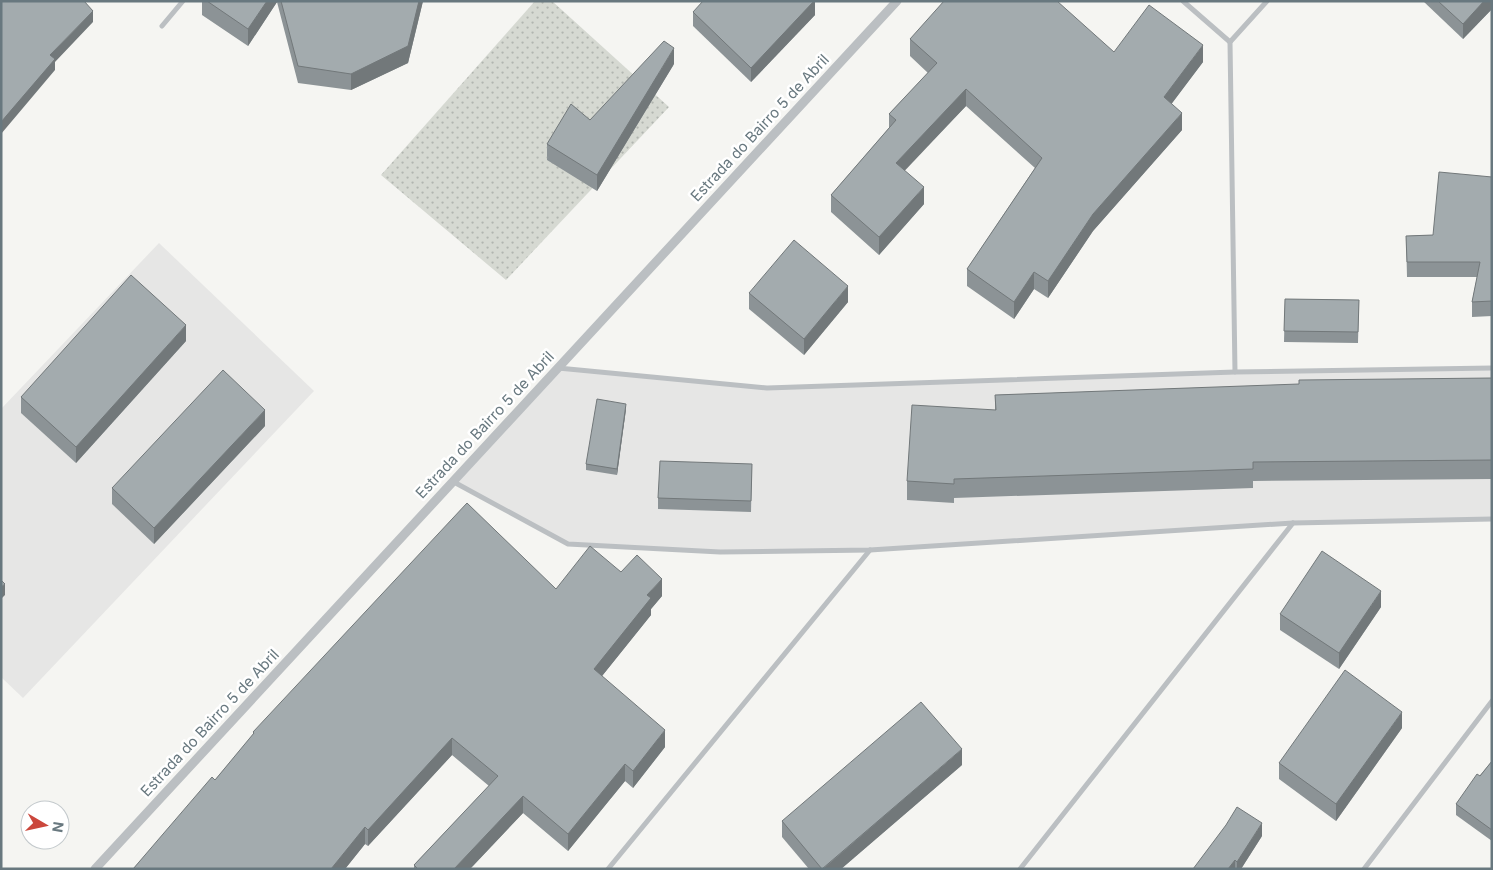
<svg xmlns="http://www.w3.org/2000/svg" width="1493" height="870" viewBox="0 0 1493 870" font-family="Inter,sans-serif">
<defs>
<pattern id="park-dots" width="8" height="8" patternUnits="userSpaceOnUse" patternTransform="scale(1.25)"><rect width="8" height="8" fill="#d6d9d2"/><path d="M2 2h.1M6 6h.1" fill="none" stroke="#b1b5b0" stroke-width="1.8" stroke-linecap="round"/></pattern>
</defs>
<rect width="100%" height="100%" fill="#f5f5f2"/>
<!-- built -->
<g fill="#e6e6e5">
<polygon points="159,243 314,391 23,698 1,677 1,409"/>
<polygon points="556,368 767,388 1235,372 1492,370 1492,519 1293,523 870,550 720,552 568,544 452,481"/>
</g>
<!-- park -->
<polygon fill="url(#park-dots)" points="535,1 552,1 669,107 506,280 381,175"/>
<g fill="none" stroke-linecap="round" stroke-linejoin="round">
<!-- minor -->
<g stroke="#bbbfc2" stroke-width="5">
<polyline points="1183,1 1230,42"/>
<polyline points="162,26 183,1"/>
<polyline points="558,368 767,388 1235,372 1492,368"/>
<polyline points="1235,372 1230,42 1267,1"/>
<polyline points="452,481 568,544 720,552 870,550 1293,523 1492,519"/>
<polyline points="608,869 870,550"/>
<polyline points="1020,869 1293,523"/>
<polyline points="1364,869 1492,701"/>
</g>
<!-- tertiary -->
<polyline stroke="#bbbfc2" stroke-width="9" points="95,869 897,1"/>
</g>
<!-- wall -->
<g fill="#8c9396">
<polygon points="202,1 423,1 408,63 351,90 298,83 277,2 248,46 202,15"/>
<polygon points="1423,1 1492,1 1492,9 1463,39"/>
<polygon points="815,2 815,15 751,82 693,26 693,12"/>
<polygon points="910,39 1114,52 1203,62 1171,104 1182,130 1093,231 1048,298 1034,289 1014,319 967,286 967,269 1035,168 966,106 904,170 924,204 879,255 831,212 831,195 889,128 889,114 928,73 910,56"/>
<polygon points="674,64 597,191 547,160 547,144 590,120"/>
<polygon points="1492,177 1492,316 1472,317 1472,302 1477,277 1407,277 1406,236 1433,235"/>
<polygon points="749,293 848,302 804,355 749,309"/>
<polygon points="1285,299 1359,300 1358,343 1284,342"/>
<polygon points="186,341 76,463 21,413 21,397"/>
<polygon points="1492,378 1492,479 1253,481 1253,488 954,498 954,503 907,500 907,481 995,410 995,395"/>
<polygon points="626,409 617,475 586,470 586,464"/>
<polygon points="265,426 154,544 112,504 112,488"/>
<polygon points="752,464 751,512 658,509 658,498"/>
<polygon points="621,572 662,596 651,609 651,615 602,676 665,747 633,788 625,781 568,851 523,813 470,869 414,869 414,865 489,786 452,755 368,846 365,844 345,869 133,869 215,780 253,735 253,732 556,589"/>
<polygon points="1381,607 1339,669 1280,630 1280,614"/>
<polygon points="1402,728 1336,821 1279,779 1279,763"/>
<polygon points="1492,761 1492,841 1456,815 1456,804"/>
<polygon points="962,765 841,869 809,869 782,837 782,821"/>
<polygon points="1262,836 1241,869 1193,869"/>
</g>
<!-- shaded-wall -->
<g fill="#72787a">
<polygon points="267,1 277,1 277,2 248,46 248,29"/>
<polygon points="419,1 423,1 408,63 351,90 351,74"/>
<polygon points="808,1 815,1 815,15 751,82 751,68"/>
<polygon points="1484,1 1492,1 1492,9 1463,39 1463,24"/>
<polygon points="93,11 93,22 55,62 55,70 1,134 1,122 50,55"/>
<polygon points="1203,45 1203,62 1164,114 1164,97"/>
<polygon points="674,48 674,64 597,191 597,175"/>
<polygon points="966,89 966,106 896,180 896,163"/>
<polygon points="1182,113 1182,130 1093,231 1048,298 1048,281 1093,214"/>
<polygon points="924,187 924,204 879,255 879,237"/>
<polygon points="1034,272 1034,289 1014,319 1014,302"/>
<polygon points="848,286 848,302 804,355 804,339"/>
<polygon points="186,325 186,341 76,463 76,447"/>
<polygon points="626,404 626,409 617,475 617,469"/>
<polygon points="265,410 265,426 154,544 154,528"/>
<polygon points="662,579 662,596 651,609 651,615 594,686 594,669 647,595"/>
<polygon points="5,584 5,595 1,599 1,587"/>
<polygon points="1381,591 1381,607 1339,669 1339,653"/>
<polygon points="1402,712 1402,728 1336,821 1336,804"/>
<polygon points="665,730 665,747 633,788 633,771"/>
<polygon points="452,738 452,755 368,846 368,830"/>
<polygon points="962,749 962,765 841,869 823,869"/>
<polygon points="625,764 625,781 568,851 568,834"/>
<polygon points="523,796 523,813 470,869 454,869"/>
<polygon points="1262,823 1262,836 1241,869 1237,869 1237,862"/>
<polygon points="365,827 365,844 345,869 331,869"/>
<polygon points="1235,860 1235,869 1228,869"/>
</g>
<!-- building -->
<g fill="#a3abae" stroke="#72787a">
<polygon points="1,1 84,1 93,11 50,55 55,59 1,122"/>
<polygon points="207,1 267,1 248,29"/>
<polygon points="281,1 419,1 408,46 351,74 298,66"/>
<polygon points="703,1 814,1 751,68 693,12"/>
<polygon points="944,1 1057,1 1114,52 1149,5 1203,45 1164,97 1182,113 1093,214 1048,281 1034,272 1014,302 967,269 1042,158 966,89 896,163 924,187 879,237 831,195 896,120 889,114 937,63 910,39"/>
<polygon points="1438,1 1484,1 1463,24"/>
<polygon points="664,41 674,48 597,175 547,144 571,104 590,120"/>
<polygon points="1439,172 1492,177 1492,301 1472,302 1480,262 1407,262 1406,236 1433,235"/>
<polygon points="794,240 848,286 804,339 749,293"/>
<polygon points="131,275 186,325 76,447 21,397"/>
<polygon points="1285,299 1359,300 1358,332 1284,331"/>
<polygon points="223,370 265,410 154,528 112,488"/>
<polygon points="1492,378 1492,460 1253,462 1253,469 954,479 954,484 907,481 912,405 996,410 995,395 1299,384 1299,380"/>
<polygon points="597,399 626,404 617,469 586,464"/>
<polygon points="660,461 752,464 751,501 658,498"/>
<polygon points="467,503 556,589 590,546 621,572 637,555 662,579 647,595 651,598 594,669 665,730 633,771 625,764 568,834 523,796 454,869 418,869 414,865 498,776 452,738 368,830 365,827 331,869 133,869 212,777 215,780 254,733 253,732"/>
<polygon points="1322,551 1381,591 1339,653 1280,614"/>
<polygon points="1,580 5,584 1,587"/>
<polygon points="1345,670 1402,712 1336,804 1279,763"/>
<polygon points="921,702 962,749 822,869 782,821"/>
<polygon points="1492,761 1492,830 1456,804 1477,774 1480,776"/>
<polygon points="1237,807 1262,823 1237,862 1235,860 1228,869 1193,869 1226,825"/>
</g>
<g text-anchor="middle" stroke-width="5" stroke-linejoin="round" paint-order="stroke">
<!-- street labels -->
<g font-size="15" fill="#68787f" stroke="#fff">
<text transform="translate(760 128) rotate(-47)" y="5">Estrada do Bairro 5 de Abril</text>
<text transform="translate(485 425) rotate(-47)" y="5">Estrada do Bairro 5 de Abril</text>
<text transform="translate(210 723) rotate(-47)" y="5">Estrada do Bairro 5 de Abril</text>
</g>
</g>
<!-- border -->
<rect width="1493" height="870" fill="none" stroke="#68787f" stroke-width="5"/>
<!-- north arrow -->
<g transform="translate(45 825) rotate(99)"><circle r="24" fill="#ffffff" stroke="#c3c9cc"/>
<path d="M0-4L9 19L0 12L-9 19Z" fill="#cb473c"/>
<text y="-8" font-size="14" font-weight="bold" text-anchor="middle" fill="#68787f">N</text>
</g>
</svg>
